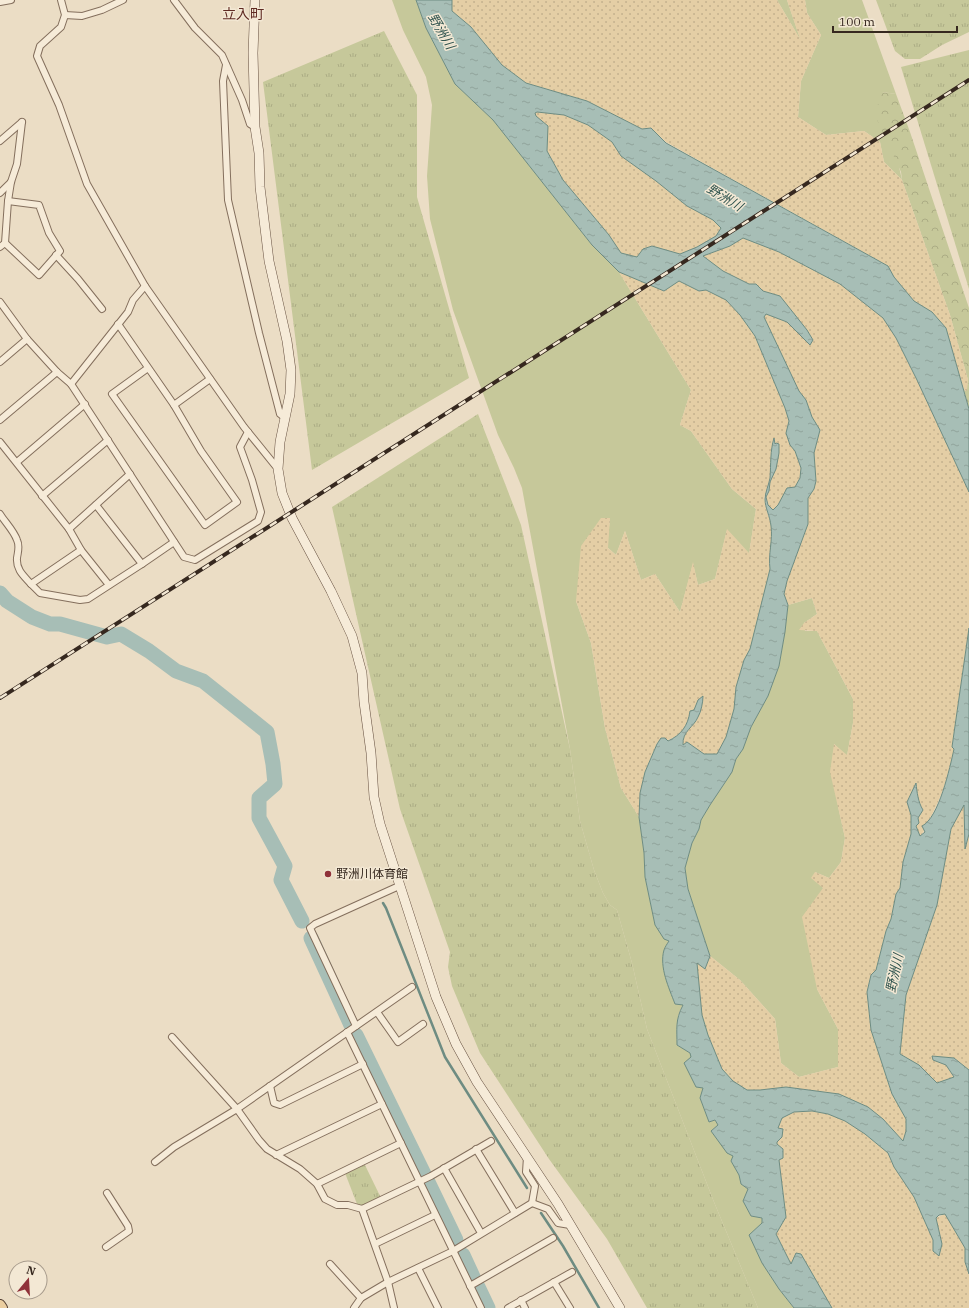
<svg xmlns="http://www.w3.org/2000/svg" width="969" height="1308" viewBox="0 0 969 1308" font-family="'IBM Plex Serif','Noto Sans JP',serif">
<defs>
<pattern id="forest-crowns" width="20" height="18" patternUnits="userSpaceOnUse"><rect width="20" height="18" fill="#c6c89a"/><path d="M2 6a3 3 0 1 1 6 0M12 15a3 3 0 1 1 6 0" fill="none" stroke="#abac84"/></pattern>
<pattern id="sand-dots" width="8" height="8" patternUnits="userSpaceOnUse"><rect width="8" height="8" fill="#e4cea5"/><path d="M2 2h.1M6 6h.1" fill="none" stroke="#c4b18e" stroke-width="1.8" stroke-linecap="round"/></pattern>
<pattern id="park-tufts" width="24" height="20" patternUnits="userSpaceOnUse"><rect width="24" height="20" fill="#c6c89a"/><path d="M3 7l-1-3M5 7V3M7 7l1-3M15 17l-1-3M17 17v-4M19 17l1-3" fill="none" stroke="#abac84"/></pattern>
<pattern id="water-ripples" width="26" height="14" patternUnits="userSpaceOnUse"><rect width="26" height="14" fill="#a7beb6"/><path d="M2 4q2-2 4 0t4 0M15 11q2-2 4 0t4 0" fill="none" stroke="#90a39c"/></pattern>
</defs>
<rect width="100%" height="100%" fill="#ebddc5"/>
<!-- grass -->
<g fill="#c6c89a">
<path d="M 392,0 L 416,0 L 426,28 L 455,84 L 493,120 L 592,245 L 619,272 L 691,390 L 680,425 L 691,431 L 732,489 L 756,509 L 749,554 L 727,530 L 715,579 L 698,585 L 693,564 L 680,612 L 655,574 L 641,580 L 625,531 L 616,555 L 607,547 L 610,518 L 576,601 L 591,643 L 605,728 L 621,788 L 639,817 L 644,853 L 645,877 L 655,925 L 669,941 C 658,963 667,982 675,1004 L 683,1004 C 675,1019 677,1029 677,1045 L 690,1053 L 692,1057 L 684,1063 L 703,1088 L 700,1098 L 709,1122 L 715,1120 L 718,1125 L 711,1131 L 733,1156 L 731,1161 L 739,1175 L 741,1184 L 748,1189 L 743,1201 L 751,1216 L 762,1218 L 762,1223 L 750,1235 L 762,1263 L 779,1289 L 794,1308 L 758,1308 L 714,1202 L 647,1029 L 632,963 L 617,910 L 610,905 L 603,893 L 594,870 L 580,821 L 570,749 L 522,488 L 514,468 L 498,435 L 453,310 L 430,219 L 427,176 L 432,105 L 426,77 L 403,30 Z"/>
<polygon points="777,0 787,0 801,41"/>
<polygon points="805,0 862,0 896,94 882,92 902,180 884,162 880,142 864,131 826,135 798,117 801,81 821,35 807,13"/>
<polygon points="812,598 817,614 804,623 805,631 817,631 853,699 853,723 847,756 834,744 838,806 845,838 841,862 829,878 815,872 823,888 817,989 838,1029 838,1067 799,1077 781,1063 775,1019 740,980 710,956 688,889 685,868 692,843 699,829 701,820 710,805 732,772 736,759 743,749 751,727 768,696 779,666 785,632 788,605"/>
</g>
<!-- forest -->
<polygon fill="url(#forest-crowns)" points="882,92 896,94 910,132 969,308 969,409 964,390 966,391 968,380 950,315 902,180 901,172 873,111 877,107"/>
<!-- sand -->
<g fill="url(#sand-dots)">
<polygon points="452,0 777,0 800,39 787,0 805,0 807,13 821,35 801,81 798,117 826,135 864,131 880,142 884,162 902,180 950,315 968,380 967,391 964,390 946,328 932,312 914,301 894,277 888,266 666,142 651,128 642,129 587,101 526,83 502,65 471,27 452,11"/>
<polygon points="537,112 564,115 588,125 612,142 621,156 656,181 687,206 713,220 721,228 716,236 697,247 680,254 652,247 637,257 621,253 609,235 563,180 547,151 548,126 536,116 535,113"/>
<path d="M 743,238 L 779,252 L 840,284 L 883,318 L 896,338 L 917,380 L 969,492 L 969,628 L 952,746 L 954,749 C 949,774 942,797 929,820 C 926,826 925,831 920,836 L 916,826 L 919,823 L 918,818 L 923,810 C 918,802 917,793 916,783 L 907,802 L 911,815 L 911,834 L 903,862 L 900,888 L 896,894 L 891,919 L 886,931 L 876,970 L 871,975 L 867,992 L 871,1030 L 892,1094 L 906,1119 L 906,1131 L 903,1141 L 883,1119 L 868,1107 L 839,1094 L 786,1087 L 760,1090 L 746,1090 L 733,1081 L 722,1069 L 708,1035 L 702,1015 L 697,962 L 705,969 L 710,956 L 740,980 L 775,1019 L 781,1063 L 799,1077 L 838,1067 L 838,1029 L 817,989 L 802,917 L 823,888 L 811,878 L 815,872 L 829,878 L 841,862 L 845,838 L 830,772 L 834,744 L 847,755 L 853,723 L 853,699 L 817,631 L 799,630 L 804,623 L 817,614 L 812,598 L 788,605 L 784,594 L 787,581 L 808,524 L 808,498 L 814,489 L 816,481 L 814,453 L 820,430 L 812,417 L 806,400 L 799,392 L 764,317 L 766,314 L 787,322 L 810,345 L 813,340 L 807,330 L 780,296 L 763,291 L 756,284 L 749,284 L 723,271 L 703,256 L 730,246 Z"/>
<path d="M 619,272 L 664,291 L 679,281 L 699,291 L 706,290 L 726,300 L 740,315 L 755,336 L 785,408 L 789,421 L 786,433 L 790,445 L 795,451 L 801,468 L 800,478 L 795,487 L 787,489 L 778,505 L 773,510 L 768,505 L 766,497 L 769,491 L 770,482 L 776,469 L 774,439 L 771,453 L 770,479 L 767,492 L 764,497 L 767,512 L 772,526 L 771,546 L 769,559 L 770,569 L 750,649 L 744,660 L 736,687 L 734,709 L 726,737 L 718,754 L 704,754 L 687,742 L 683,745 C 682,731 693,727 698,718 C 700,713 701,705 703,700 L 698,700 L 694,710 L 690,711 C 688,732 676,739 657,743 L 645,772 L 640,793 L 639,817 L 621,788 L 605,728 L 591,643 L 576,601 L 581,546 L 601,518 L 610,518 L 608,548 L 616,555 L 625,531 L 641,580 L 655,574 L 680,612 L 693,562 L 698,585 L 715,579 L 727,529 L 749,553 L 756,509 L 732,489 L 691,431 L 680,425 L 691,390 Z"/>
<polygon points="964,804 965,847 969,834 969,1070 954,1058 933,1060 946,1065 954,1078 937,1083 919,1065 900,1054 906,995 937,905 951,829"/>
<polygon points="812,1111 828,1114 845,1121 865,1134 888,1153 894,1167 914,1197 933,1240 933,1251 942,1244 936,1218 945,1214 965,1248 965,1262 969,1274 969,1308 832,1308 824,1295 791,1264 776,1234 786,1217 777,1144 778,1128 782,1118 794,1112"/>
</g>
<!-- park -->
<g fill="url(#park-tufts)">
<polygon points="876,0 969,0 969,32 942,45 920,59 905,59 895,51"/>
<polygon points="384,31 417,95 417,197 469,378 312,470 263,82"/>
<polygon points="969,50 969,289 901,67"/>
<polygon points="478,414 521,525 570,749 580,821 594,870 603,893 610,905 617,910 632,963 647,1029 714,1202 758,1308 647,1308 607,1239 549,1159 480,1053 452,986 448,967 450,952 400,809 332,507"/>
<polygon points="364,1163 381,1198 362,1206 357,1204 345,1173"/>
</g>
<!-- water -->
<path fill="url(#water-ripples)" stroke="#6e8c82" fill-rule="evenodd" d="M 416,0 L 452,0 L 452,11 L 471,27 L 502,65 L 526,83 L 587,101 L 642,129 L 651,128 L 666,143 L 888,266 L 894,277 L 914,301 L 932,312 L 946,328 L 969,409 L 969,492 L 917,380 L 896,338 L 883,318 L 840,284 L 779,252 L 743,238 L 730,246 L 703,256 L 723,271 L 749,284 L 756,284 L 763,291 L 780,296 L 807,330 L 813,340 L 810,345 L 787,322 L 766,314 L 764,317 L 799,391 L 806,400 L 812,417 L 820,430 L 814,453 L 816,481 L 814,489 L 808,498 L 808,524 L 787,581 L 784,594 L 788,605 L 785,632 L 779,666 L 768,696 L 751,727 L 743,749 L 736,759 L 732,772 L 710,805 L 701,820 L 699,829 L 692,843 L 685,868 L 688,889 L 710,956 L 705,969 L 697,963 L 702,1015 L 708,1035 L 722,1069 L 733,1081 L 747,1090 L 760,1090 L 786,1087 L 839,1094 L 868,1107 L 883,1119 L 903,1141 L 906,1131 L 906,1119 L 892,1094 L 871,1030 L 867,992 L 871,975 L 876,970 L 886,931 L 891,919 L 896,894 L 900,888 L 903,862 L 911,834 L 911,815 L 907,802 L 916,783 C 917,792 918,802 923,810 L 918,818 L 919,823 L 916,826 L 920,836 L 925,832 L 922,826 C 939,818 950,767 954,749 L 952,747 L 969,628 L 969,834 L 965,849 L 964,805 L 951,829 L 937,905 L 906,995 L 900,1054 L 919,1065 L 937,1083 L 954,1077 L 946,1065 L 933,1060 L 932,1056 L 954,1058 L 969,1070 L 969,1274 L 965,1262 L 965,1248 L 945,1214 L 939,1215 L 936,1218 L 942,1244 L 939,1256 L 933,1251 L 933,1240 L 914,1197 L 894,1167 L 888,1153 L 865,1134 L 845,1121 L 828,1114 L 812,1111 L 794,1112 L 782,1118 L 778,1128 L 783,1129 L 782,1137 L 777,1142 L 777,1144 L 783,1149 L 783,1158 L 779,1160 L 786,1217 L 776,1234 L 791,1264 L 796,1253 L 801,1254 L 832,1308 L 794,1308 L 779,1289 L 762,1263 L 749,1235 L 762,1223 L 762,1218 L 751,1216 L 743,1201 L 748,1189 L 741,1184 L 739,1175 L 731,1161 L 733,1156 L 727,1153 L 711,1131 L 718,1125 L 715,1120 L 709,1122 L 700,1098 L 703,1088 L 696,1087 L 684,1063 L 691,1057 L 690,1053 L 677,1045 C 677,1029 675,1020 683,1005 L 675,1004 C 669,988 659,967 664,950 C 665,947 667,944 669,941 L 664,939 L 655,925 L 645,877 L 644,853 L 639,817 L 640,793 L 645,772 L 657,744 L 661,738 L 665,738 L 668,741 C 681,735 688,726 690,711 L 694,710 L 698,700 L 703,696 C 703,702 701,712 698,717 C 694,727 682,731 683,745 L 687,742 L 704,754 L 717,754 L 726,737 L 734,709 L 736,687 L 744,660 L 750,649 L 770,569 C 768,554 773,540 771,526 C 770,516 765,508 765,499 C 765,493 769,484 770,478 C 771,464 770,451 774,438 L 775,444 L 776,443 L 779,444 L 779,453 L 776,469 L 770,482 L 769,491 L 766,497 L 768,505 L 773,510 L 778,505 L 787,488 L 795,487 L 800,478 L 801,468 L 795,451 L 790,445 L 786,433 L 789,421 L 785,408 L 755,336 L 740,315 L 726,300 L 706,290 L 699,291 L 679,281 L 664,291 L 619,272 L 592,245 L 493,120 L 455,84 L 426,28 ZM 537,112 L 564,115 L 588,125 L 612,142 L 621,156 L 656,181 L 687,206 L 713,220 L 721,228 L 716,236 L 697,247 L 680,254 L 652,246 L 643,249 L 637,257 L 621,253 L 609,235 L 563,180 L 547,151 L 548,126 L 536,116 L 535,113 Z"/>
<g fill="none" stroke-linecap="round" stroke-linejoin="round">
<!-- stream -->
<g stroke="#6e8c82" stroke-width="2.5">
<polyline points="383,903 386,908 445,1057 527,1188"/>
<polyline points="541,1213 563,1246 599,1308"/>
</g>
<!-- river -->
<g stroke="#a7beb6" stroke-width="15">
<polyline points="0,593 7,601 32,617 50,624 60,624 107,637 121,634 149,651 176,671 203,681 267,732 273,764 275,784 259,798 259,818 285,866 281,880 302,921"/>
<polyline points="311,938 351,1025"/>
<polyline points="356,1035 424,1174"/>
<polyline points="428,1182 456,1240"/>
<polyline points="463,1255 474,1279"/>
<polyline points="478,1287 488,1308"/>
</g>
<defs>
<g id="street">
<polyline points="61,0 65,15 61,27 40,46 37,56 59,105 87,184 145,286 244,427 278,469"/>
<polyline points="174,0 195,28 222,55 242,100 250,124 255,127"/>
<polyline points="0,2 11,0"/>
<polyline points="65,15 82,16 102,10 123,0"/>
<polyline points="226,65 223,81 228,200 259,333 280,414 285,418"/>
<polyline points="0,141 22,122"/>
<polyline points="0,193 11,182"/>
<polyline points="5,243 39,275 60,251 49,233 39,205 8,201"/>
<polyline points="0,247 5,243 8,201 11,182 17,164 22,122"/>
<polyline points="56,255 78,279 102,309"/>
<polyline points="0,302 27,339 57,372 71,384 184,557 195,560 258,521 261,512 252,480 240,447 248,432"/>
<polyline points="118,324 174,405 201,451 237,502 205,525 112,394 148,368"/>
<polyline points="0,362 27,339"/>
<polyline points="71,384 128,312 133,300 145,286"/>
<polyline points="174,405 210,379"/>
<polyline points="0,420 57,372"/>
<polyline points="0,442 69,529 81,550 109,585"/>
<polyline points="17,462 85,404"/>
<polyline points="42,496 108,440"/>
<polyline points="96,505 142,564"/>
<path d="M 0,514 C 5,522 14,531 17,540 C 20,546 18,551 17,558 C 16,570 24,576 31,584"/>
<polyline points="69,529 130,474"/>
<polyline points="81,550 31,584 40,593 80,600 88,599 142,564 174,542"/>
<polyline points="377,1012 398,1042 423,1024"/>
<polyline points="356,1026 310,928 315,924 399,886"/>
<polyline points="347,1032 481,1308"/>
<polyline points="172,1037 237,1109 259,1140 267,1149 300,1169 317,1184 325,1199 337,1205 348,1205 362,1209 388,1282 394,1308"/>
<polyline points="270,1086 274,1103 280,1105 363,1064"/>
<polyline points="476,1149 515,1213"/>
<polyline points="276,1155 382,1104"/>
<polyline points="155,1162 174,1147 237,1109 412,987"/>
<polyline points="444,1168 481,1233"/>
<polyline points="317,1184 401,1143"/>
<polyline points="532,1203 548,1209 558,1223 570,1225"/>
<polyline points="362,1209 431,1176 491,1141"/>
<polyline points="375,1244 435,1215"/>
<polyline points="106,1247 129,1231 128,1226 107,1193"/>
<polyline points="330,1264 361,1298"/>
<polyline points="418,1268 438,1308"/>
<polyline points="554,1282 570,1308"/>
<polyline points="470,1286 553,1238"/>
<polyline points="521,1300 525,1308"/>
<polyline points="354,1308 361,1298 388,1282 453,1251 532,1203 535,1186 526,1172 527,1157"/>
<polyline points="508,1308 572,1272"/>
</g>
<polyline id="secondary" points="255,0 253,53 255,127 259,153 260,187 269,261 287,341 291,370 290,394 280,442 278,469 282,493 292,518 331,591 352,636 362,673 364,702 371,753 374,797 380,824 436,997 456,1044 477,1082 558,1204 620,1308"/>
<polyline id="primary" points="0,1305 2,1308"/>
</defs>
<!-- street casing -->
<use href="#street" stroke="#846f5d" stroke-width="8"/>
<!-- secondary casing -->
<use href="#secondary" stroke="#665040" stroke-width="10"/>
<!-- primary casing -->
<use href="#primary" stroke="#533e31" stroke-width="12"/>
<!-- street -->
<use href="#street" stroke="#f6ebd8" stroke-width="6"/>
<!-- secondary -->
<use href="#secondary" stroke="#f6ebd8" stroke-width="9"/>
<!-- primary -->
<use href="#primary" stroke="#ebcea0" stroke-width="10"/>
<defs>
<polyline id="rail" points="0,698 969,80"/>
</defs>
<!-- rail casing -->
<use href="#rail" stroke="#36281f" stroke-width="4"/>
<!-- rail -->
<use href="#rail" stroke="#f3e8d4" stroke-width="2.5" stroke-dasharray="8" stroke-linecap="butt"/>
</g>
<!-- markers -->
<circle fill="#8f3139" stroke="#f3e8d4" stroke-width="1.5" cx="328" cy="874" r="4"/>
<g text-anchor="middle" stroke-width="3" stroke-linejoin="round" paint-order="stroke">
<!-- poi labels -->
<g font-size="12" fill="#36281f" stroke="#f3e8d4" text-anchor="start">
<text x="336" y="878">野洲川体育館</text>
</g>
<!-- water labels -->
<g font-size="13" font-style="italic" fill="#30544f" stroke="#f3e8d4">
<text transform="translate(442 31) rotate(59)" y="5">野洲川</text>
<text transform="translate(725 197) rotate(31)" y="5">野洲川</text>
<text transform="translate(894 973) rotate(-78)" y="5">野洲川</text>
</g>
<!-- quarter labels -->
<g font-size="14" fill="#5f2a22" stroke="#f3e8d4">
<text x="243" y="19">立入町</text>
</g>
</g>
<!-- north arrow -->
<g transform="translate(28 1280) rotate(18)"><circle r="19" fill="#f3e8d4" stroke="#a79b8c"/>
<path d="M0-3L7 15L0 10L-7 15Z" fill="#8f3139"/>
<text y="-6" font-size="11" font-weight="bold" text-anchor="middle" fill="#36281f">N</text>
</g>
<!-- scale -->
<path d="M833 26v6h124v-6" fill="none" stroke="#36281f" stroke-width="2"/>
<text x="839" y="26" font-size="12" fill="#36281f" stroke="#f3e8d4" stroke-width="3" paint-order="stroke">100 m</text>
</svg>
